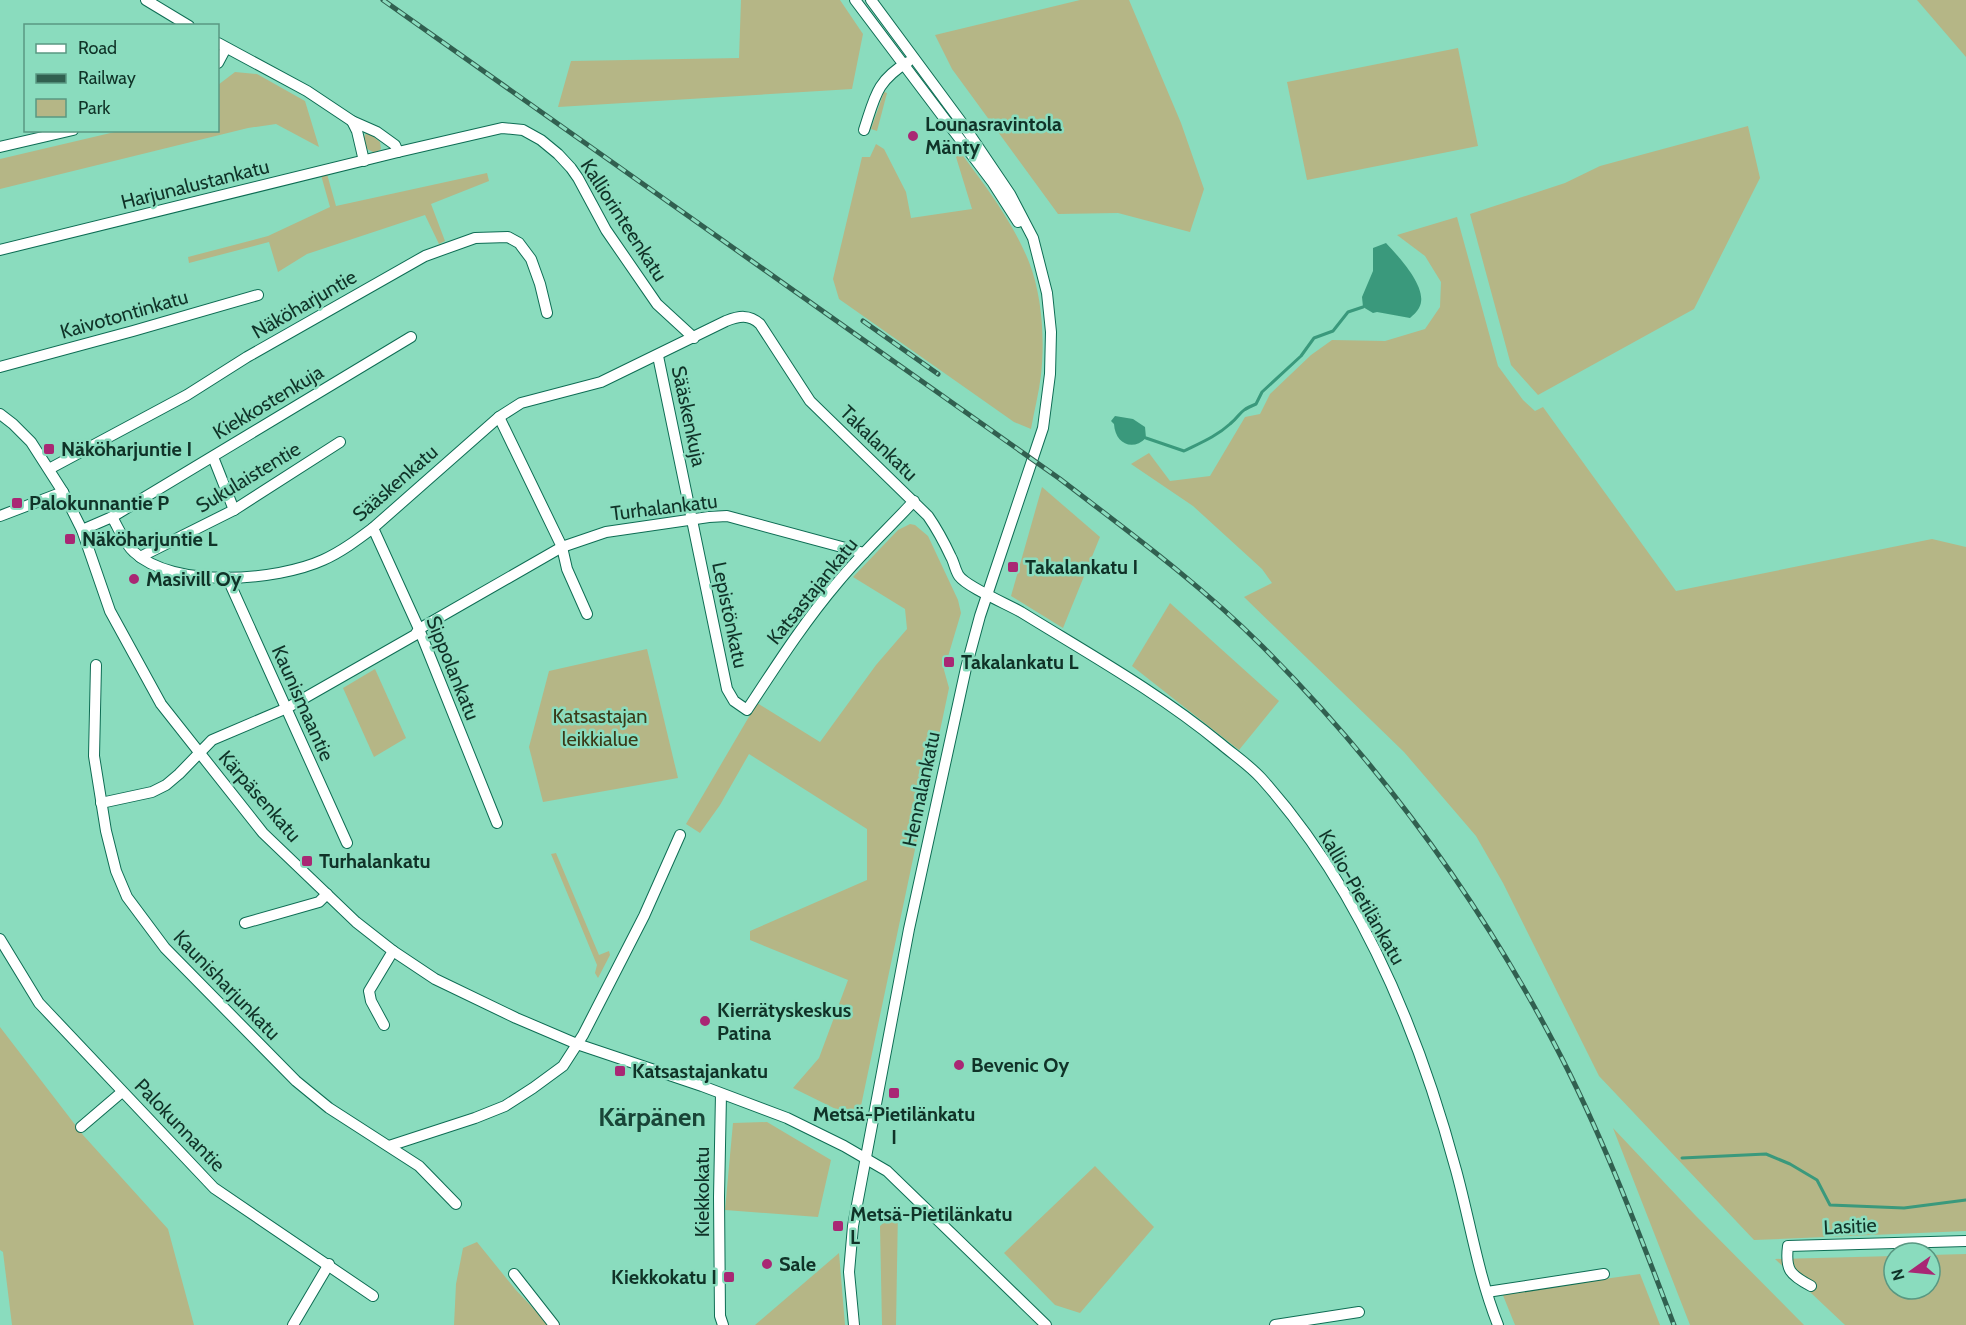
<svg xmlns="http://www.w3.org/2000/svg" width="1966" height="1325" viewBox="0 0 1966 1325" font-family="Cabin,sans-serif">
<rect width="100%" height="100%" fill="#8adcbe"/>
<!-- green -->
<g fill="#b5b686">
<polygon points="741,0 840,0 863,34 852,89 558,107 571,61 739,58"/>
<polygon points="1080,0 1129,0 1181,123 1204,189 1190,232 1118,213 1058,214 952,69 935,35"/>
<polygon points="1917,0 1966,0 1966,57"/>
<polygon points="1458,48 1478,146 1307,180 1287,82"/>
<polygon points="235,72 257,74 305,101 319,147 276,124 248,128 0,189 0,159 119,131 218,130 218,85"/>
<polygon points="884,92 887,93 877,131 871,129"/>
<polygon points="1748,126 1760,178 1694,309 1538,395 1511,365 1470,214 1565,183 1600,166"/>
<polygon points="366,133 369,133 380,142 381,149 375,153 367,149 363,139"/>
<path d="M 876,144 L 884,149 L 906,192 L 911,218 L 972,209 L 956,157 L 961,153 C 986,187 1013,222 1029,262 C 1042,295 1045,339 1041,375 C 1039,393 1034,411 1031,429 L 1014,422 L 839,299 L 833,279 L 862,157 L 870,157 Z"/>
<polygon points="487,173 489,181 431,204 445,241 439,244 425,215 307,254 278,272 269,242 189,263 188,257 268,236 330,207 321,175 327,174 336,206"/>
<polygon points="1457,217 1498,366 1523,400 1535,411 1543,407 1676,591 1932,539 1966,547 1966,1231 1754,1240 1599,1076 1503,883 1476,836 1404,752 1244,597 1272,583 1262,569 1193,506 1131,464 1149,453 1170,481 1210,476 1245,417 1260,414 1270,394 1311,355 1332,340 1385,341 1425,329 1440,307 1441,282 1425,256 1397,235"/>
<polygon points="1042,487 1100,537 1063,628 1011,596"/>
<polygon points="910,524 915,525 928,536 958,600 961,613 944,670 949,688 858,1120 793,1088 819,1058 848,980 750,940 750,931 867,880 867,829 749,754 720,805 700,833 686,824 757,703 820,742 876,665 907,629 905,609 853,577 898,530"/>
<polygon points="1170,603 1279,701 1239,750 1132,666"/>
<polygon points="647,649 678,778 543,802 529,747 549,671"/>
<polygon points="375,669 406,738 374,757 343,688"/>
<polygon points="556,853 599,955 609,951 610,955 598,978 595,973 597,965 551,854"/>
<polygon points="0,1027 83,1135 168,1229 194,1325 12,1325 3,1252 0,1250"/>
<polygon points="767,1122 831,1160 818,1217 725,1210 733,1123"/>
<polygon points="1613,1128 1695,1215 1804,1325 1690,1325"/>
<polygon points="1095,1166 1154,1227 1080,1313 1055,1305 1004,1253"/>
<polygon points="898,1210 896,1325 882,1325 880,1226"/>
<polygon points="477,1242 515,1289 549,1325 454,1325 456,1284 463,1248"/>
<polygon points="839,1253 845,1325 755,1325"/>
<polygon points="1966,1254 1966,1325 1845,1325 1775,1259 1894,1256 1894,1289 1930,1289 1930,1255"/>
<polygon points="1640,1274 1660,1325 1515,1325 1502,1293"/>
</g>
<!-- water -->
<g fill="#3a997c">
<path d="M 1386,243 C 1398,256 1430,289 1419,308 C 1417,312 1413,315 1410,318 L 1377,312 L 1373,313 L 1363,307 L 1362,297 L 1373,271 L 1373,248 Z"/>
<path d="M 1115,416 L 1133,419 L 1145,427 L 1146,438 C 1132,452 1115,443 1114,424 L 1111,421 Z"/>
</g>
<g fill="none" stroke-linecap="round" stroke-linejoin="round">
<!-- stream -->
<g stroke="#3a997c" stroke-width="3">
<path d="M 1146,438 L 1184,451 C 1200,443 1217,436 1230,424 C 1243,413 1237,412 1256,404 L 1262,392 L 1301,356 L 1314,338 L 1333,331 L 1348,312 L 1363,307"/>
<polyline points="1682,1158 1766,1154 1790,1164 1817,1180 1830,1205 1904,1208 1966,1200"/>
</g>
<defs>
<g id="minor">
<polyline points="146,0 189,26"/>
<polyline points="855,0 993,183 1018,222"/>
<polyline points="218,43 307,91 352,121 377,132 395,145 398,152"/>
<polyline points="218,63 226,48"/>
<polyline points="352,121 357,131 364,161"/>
<path d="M 864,130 C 875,97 876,81 908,62"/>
<polyline points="0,147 73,130"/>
<polyline points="0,250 398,152 502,128 523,130 541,140 558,154 571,168 578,178 606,230 657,304 694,338"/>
<path d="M 658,356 L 727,689 L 734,701 L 747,710 C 776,666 804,622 838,582 C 861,554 889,528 914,501"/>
<polyline points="0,367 133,331 258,295"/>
<polyline points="0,414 13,424 31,442 63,492 82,530 110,611 161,704 263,833 356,922 393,951 435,979 516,1018 577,1044 702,1086 787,1118 844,1146 887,1171 1046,1325"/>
<polyline points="499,417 562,547 567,569 587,614"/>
<polyline points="213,457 234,510"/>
<polyline points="49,469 187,395 247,357 425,256 475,238 508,237 519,243 531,259 540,284 547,313"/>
<polyline points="0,516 63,492"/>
<polyline points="112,517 411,337"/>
<polyline points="373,528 419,629 497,823"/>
<path d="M 82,530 L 112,517 C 119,529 124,543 134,552 C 173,589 277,581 323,560 C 341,552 357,540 373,528 L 499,417 L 521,403 L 601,382 L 726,321 C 739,316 749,314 760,324 L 810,401 L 928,516 C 937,529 944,542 951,557 C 954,562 955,570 959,576 C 967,587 1007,604 1021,612 C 1089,654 1159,693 1221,744 C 1234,755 1249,765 1261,778 C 1359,887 1418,1029 1456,1170 C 1470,1221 1478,1275 1498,1325"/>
<polyline points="140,557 234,510 340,442"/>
<polyline points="227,577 347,843"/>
<polyline points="96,665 94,756 106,831 116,871 127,897 165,948 296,1081 329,1108 419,1166 456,1204"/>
<polyline points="101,803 152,792 166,785 179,774 212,740 287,708 415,635 419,629 562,547 606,532 709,517 727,516 864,553"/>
<polyline points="245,923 319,902 327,894"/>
<polyline points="0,939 39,1003 214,1188 373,1296"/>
<polyline points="384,1025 371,1001 369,991 393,951"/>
<polyline points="721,1094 719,1197 720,1316 723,1325"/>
<polyline points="81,1127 122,1092"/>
<polyline points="389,1146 475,1118 505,1106 533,1088 563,1066 583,1035 644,916 680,835"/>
<polyline points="514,1274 554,1325"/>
<path d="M 1811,1286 C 1790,1275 1785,1270 1788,1246 L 1966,1241"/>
<polyline points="1487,1292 1604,1274"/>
<polyline points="293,1325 329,1264"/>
<polyline points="854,1325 849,1272 853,1226 909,929 966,668 980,616 1043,428 1050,374 1051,332 1047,293 1033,238 1010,194 962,123 871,0"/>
<polyline points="1275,1325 1359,1312"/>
</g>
</defs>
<!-- minor casing -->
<use href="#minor" stroke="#0e6d54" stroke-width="12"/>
<!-- minor -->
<use href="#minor" stroke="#fff" stroke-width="10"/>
<defs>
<g id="rail">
<path d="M 383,0 L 1060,479 C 1129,532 1200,584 1262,646 C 1379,763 1478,898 1555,1045 C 1602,1134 1638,1230 1674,1325"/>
<polyline points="863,321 938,374"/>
</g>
</defs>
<!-- rail casing -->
<use href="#rail" stroke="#316050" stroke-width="5"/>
<!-- rail -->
<use href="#rail" stroke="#8adcbe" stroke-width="3" stroke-dasharray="9" stroke-linecap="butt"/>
</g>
<!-- markers -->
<g fill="#a92774" stroke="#8adcbe" stroke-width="2">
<circle cx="913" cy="136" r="6"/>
<rect x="43" y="443" width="12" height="12" rx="3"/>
<rect x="11" y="497" width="12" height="12" rx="3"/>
<rect x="64" y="533" width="12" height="12" rx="3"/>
<rect x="1007" y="561" width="12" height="12" rx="3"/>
<circle cx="134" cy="579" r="6"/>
<rect x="943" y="656" width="12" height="12" rx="3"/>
<rect x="301" y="855" width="12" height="12" rx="3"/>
<circle cx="705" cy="1021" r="6"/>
<circle cx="959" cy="1065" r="6"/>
<rect x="614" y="1065" width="12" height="12" rx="3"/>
<rect x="888" y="1087" width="12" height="12" rx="3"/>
<rect x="832" y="1220" width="12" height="12" rx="3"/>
<circle cx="767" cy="1264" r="6"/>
<rect x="723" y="1271" width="12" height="12" rx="3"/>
</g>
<g text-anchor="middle" stroke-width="5" stroke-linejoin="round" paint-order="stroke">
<!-- poi labels -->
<g font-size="20" font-weight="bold" fill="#103328" stroke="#8adcbe" text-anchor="start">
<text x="925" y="131">Lounasravintola<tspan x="925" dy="23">Mänty</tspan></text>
<text x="61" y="456">Näköharjuntie I</text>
<text x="29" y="510">Palokunnantie P</text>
<text x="82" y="546">Näköharjuntie L</text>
<text x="1025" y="574">Takalankatu I</text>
<text x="146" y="586">Masivill Oy</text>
<text x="961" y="669">Takalankatu L</text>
<text x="319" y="868">Turhalankatu</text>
<text x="717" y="1017">Kierrätyskeskus<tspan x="717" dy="23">Patina</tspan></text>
<text x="971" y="1072">Bevenic Oy</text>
<text x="632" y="1078">Katsastajankatu</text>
<text x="894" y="1121" text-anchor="middle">Metsä-Pietilänkatu<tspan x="894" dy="23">I</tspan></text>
<text x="850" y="1221">Metsä-Pietilänkatu<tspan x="850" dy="23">L</tspan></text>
<text x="779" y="1271">Sale</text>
<text x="717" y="1284" text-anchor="end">Kiekkokatu I</text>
</g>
<!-- street labels -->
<g font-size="20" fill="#103328" stroke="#8adcbe">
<text transform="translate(195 184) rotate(-14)" y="7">Harjunalustankatu</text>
<text transform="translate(624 220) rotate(57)" y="7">Kalliorinteenkatu</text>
<text transform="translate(304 304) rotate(-30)" y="7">Näköharjuntie</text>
<text transform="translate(124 314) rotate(-16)" y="7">Kaivotontinkatu</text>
<text transform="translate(268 402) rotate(-31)" y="7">Kiekkostenkuja</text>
<text transform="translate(689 416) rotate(78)" y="7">Sääskenkuja</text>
<text transform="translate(879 443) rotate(44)" y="7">Takalankatu</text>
<text transform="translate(248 477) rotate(-31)" y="7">Sukulaistentie</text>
<text transform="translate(395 483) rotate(-41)" y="7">Sääskenkatu</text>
<text transform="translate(664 507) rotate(-7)" y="7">Turhalankatu</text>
<text transform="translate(812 591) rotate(-51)" y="7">Katsastajankatu</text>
<text transform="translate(730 615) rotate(78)" y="7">Lepistönkatu</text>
<text transform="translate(453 668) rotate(68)" y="7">Sippolankatu</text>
<text transform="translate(303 703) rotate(66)" y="7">Kaunismaantie</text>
<text transform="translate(921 789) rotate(-78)" y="7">Hennalankatu</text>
<text transform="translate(260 796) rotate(49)" y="7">Kärpäsenkatu</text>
<text transform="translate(1362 897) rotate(60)" y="7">Kallio-Pietilänkatu</text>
<text transform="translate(227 985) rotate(46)" y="7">Kaunisharjunkatu</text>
<text transform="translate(180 1125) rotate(46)" y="7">Palokunnantie</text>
<text transform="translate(702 1192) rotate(-90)" y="7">Kiekkokatu</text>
<text transform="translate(1850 1226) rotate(-3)" y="7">Lasitie</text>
</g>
<!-- park labels -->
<g font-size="20" fill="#3a3a18" stroke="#8adcbe">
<text x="600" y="723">Katsastajan<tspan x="600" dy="23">leikkialue</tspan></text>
</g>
<!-- district labels -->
<g font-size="26" font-weight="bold" fill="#194537" stroke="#8adcbe">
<text x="652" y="1126">Kärpänen</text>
</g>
</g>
<!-- legend -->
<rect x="24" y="24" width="195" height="108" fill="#8adcbe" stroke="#599882" stroke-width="1.5"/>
<rect x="36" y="44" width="30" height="9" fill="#ffffff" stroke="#599882" stroke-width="1.5"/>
<text x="78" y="54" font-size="18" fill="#103328">Road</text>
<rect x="36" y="74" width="30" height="9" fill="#316050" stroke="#599882" stroke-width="1.5"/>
<text x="78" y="84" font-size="18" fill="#103328">Railway</text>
<rect x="36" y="99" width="30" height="18" fill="#b5b686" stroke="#599882" stroke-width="1.5"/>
<text x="78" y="114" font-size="18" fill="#103328">Park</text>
<!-- north arrow -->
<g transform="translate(1912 1271) rotate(255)"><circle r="28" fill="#8adcbe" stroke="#599882" stroke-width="1.5"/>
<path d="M0-4.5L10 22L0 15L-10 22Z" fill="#a92774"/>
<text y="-9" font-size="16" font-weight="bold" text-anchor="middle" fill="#103328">N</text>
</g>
</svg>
